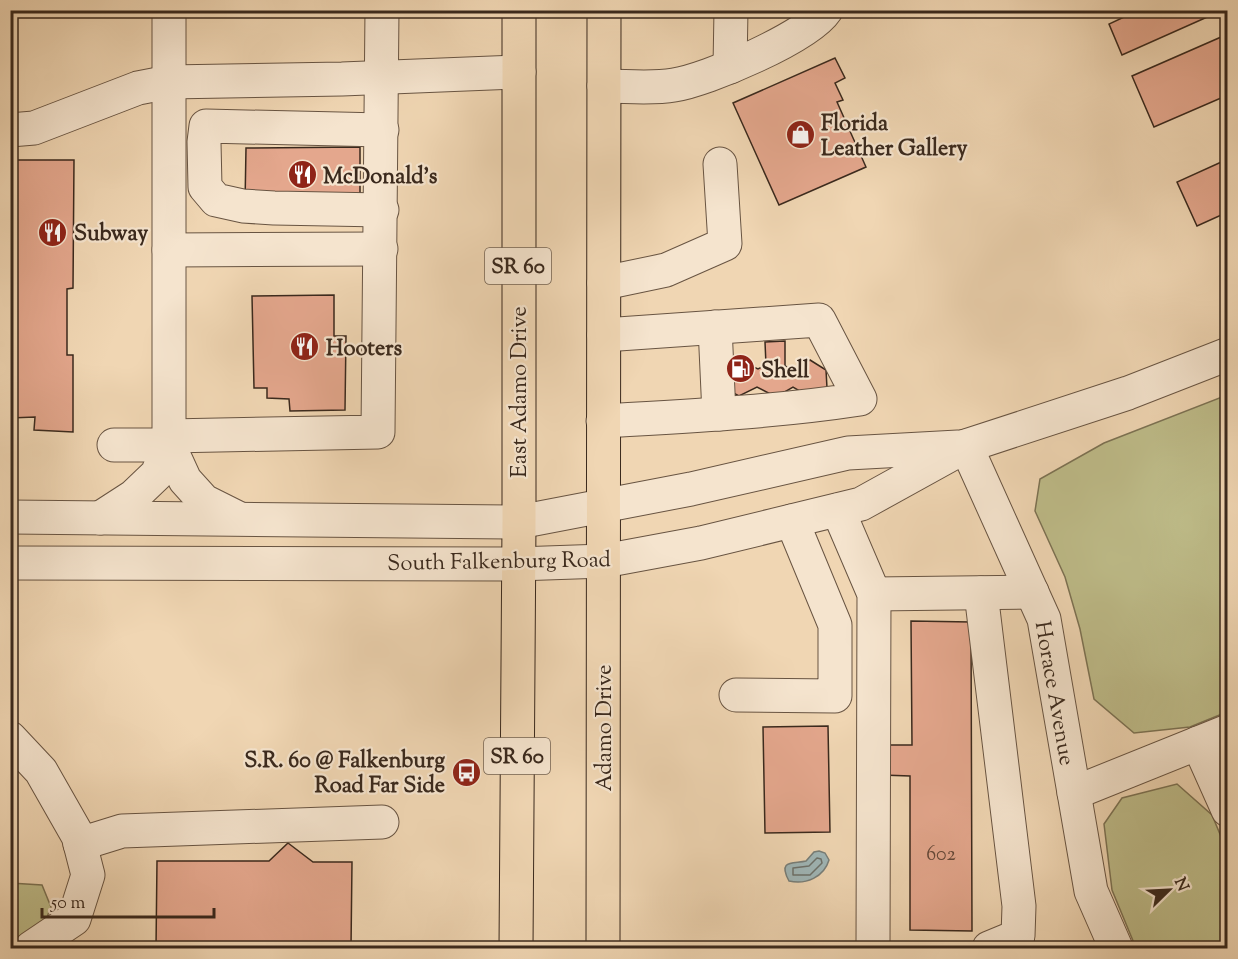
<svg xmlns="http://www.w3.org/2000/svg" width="1238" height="959" viewBox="0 0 1238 959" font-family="'Sorts Mill Goudy',serif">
<rect width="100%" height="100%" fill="#f0d6b3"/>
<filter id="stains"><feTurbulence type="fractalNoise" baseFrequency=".00333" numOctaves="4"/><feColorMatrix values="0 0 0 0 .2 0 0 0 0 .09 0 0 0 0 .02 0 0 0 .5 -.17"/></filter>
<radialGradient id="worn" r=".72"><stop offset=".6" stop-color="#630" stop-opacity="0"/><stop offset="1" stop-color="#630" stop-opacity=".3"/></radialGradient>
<!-- green -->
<g fill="#bebc89" stroke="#7c7253" stroke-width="1.5">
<polygon points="1227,395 1227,712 1190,727 1134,733 1094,699 1080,629 1065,577 1035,511 1040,479 1104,443"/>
<polygon points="1177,784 1212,815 1227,851 1227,948 1136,948 1112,890 1104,824 1122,798"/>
<polygon points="10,883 42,885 51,907 43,927 63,948 15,948 11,946"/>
</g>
<!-- water -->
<path fill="#9fb6b7" stroke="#777e79" stroke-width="1.5" d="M 819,851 L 825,853 L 829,860 C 824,877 806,885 789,881 C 777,859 794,864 806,861 L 814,852 Z"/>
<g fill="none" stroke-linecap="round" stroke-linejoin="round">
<!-- shore -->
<polygon stroke="#6c706a" stroke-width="1.5" points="817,858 821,859 822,863 810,875 793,875 793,868 809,866"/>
</g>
<!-- building -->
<g fill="#e4a78d" stroke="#3a291d" stroke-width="1.5">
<polygon points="1139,10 1223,10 1122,55 1109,24"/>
<polygon points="1228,34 1228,95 1154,127 1132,76"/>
<polygon points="835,58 845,78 835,83 843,100 837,102 866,167 779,205 733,103"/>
<polygon points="360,147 360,204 245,204 246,148"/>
<polygon points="1228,159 1228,212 1197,226 1177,182"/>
<polygon points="10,160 74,160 73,288 67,289 67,355 73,355 73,432 34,430 35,417 10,418"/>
<polygon points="334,295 334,336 346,336 345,410 290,411 289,399 267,398 267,388 254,388 252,296"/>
<polygon points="785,341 785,366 793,370 810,360 826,370 827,388 810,397 793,387 776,397 757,387 739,396 722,387 723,369 740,361 758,369 766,365 765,342"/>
<polygon points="911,621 971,622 972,931 910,930 910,776 882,775 882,745 912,745"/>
<polygon points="828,726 830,832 765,833 763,727"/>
<polygon points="288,843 313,862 352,862 351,948 156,948 157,861 269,861"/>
</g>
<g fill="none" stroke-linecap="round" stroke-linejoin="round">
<defs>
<g id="minor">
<polyline points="730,67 731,10"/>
<path d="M 604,86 C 627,86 651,89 674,85 C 707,80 808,37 826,10"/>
<polyline points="10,130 34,128 138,88 169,82 342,79 519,72"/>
<polyline points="382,210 274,208 243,206 216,200 205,187 204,142 206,126 382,130"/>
<polyline points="169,250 381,249"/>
<polyline points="604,283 666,270 725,244 720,164"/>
<polyline points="715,327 719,414"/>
<path d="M 603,421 C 689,416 775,412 860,399 L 819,320 L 604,335"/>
<polyline points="169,436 378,432 382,10"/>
<polyline points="114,445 169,445 169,10"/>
<polyline points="966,446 1044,619 1091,891 1116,948"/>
<polyline points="838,510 874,594 873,948"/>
<polyline points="10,517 519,522 691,489 848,453 958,447"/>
<polyline points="100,518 134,496 157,474 169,445 185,480 204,501 238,518"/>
<polyline points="10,563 517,564 604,561 701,543 861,504 966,446 1128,393 1228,354"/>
<polyline points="981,593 1019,906 1018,936 989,948"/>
<polyline points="874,594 1032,592"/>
<polyline points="736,695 835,696 835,625 792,521"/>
<polyline points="10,738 41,771 78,836 88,875 74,919 31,948"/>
<polyline points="1198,743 1228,810"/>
<polyline points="1074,793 1228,731"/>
<polyline points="80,844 122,831 382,822"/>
</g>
<g id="major">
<polyline points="516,948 519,522 519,10"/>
<polyline points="603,948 604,10"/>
</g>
</defs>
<!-- minor casing -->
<use href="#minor" stroke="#685442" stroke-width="35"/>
<!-- major casing -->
<use href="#major" stroke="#3a291d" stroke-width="35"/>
<!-- minor -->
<use href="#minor" stroke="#f5e4ce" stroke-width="33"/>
<!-- major -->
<use href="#major" stroke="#f0d6b3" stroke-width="33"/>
</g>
<!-- icons -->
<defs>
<symbol id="shop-disc" viewBox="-11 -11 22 22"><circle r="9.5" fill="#8f2418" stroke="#f5e4ce"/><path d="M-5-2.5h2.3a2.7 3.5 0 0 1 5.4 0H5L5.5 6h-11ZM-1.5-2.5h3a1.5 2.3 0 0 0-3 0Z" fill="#fff"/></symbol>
<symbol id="restaurant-disc" viewBox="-11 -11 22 22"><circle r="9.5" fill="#8f2418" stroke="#f5e4ce"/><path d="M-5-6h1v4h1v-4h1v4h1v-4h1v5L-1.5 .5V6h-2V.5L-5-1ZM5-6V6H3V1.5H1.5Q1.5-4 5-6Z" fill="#fff"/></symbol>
<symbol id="fuel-disc" viewBox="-11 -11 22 22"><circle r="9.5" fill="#8f2418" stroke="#f5e4ce"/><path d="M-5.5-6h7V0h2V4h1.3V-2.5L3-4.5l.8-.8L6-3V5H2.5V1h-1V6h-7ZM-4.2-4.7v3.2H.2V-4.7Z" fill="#fff"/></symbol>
<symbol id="bus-disc" viewBox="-11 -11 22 22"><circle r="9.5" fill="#8f2418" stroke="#f5e4ce"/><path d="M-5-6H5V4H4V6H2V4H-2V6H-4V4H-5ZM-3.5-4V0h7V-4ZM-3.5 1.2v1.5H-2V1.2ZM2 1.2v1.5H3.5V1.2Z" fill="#fff"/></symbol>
</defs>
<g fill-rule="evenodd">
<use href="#shop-disc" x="784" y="118" width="33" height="33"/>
<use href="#restaurant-disc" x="286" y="158" width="33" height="33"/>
<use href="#restaurant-disc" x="36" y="216" width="33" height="33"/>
<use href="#restaurant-disc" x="288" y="330" width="33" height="33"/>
<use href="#fuel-disc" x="724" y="352" width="33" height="33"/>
<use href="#bus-disc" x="450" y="756" width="33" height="33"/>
</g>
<g text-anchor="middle" stroke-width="4.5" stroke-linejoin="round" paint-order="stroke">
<!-- number labels -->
<g font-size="20" fill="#644839">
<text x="941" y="860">602</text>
</g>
<!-- shield labels -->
<g fill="#f5e4ce" stroke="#726152" stroke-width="1.5">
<rect x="485" y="248" width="66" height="36" rx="4.5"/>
<rect x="484" y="738" width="66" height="36" rx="4.5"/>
</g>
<g font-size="21" font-weight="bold" fill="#3a291d">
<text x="518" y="273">SR 60</text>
<text x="517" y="763">SR 60</text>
</g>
<!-- poi labels -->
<g font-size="22" font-weight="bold" fill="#3a291d" stroke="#f5e4ce" text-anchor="start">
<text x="821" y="130">Florida<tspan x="821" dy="25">Leather Gallery</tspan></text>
<text x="323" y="183">McDonald's</text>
<text x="74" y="240">Subway</text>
<text x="326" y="355">Hooters</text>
<text x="761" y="377">Shell</text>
<text x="445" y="767" text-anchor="end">S.R. 60 @ Falkenburg<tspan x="445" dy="25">Road Far Side</tspan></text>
</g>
<!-- street labels -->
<g font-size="22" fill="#3a291d" stroke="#f5e4ce">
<text transform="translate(518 392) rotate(-90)" y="8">East Adamo Drive</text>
<text transform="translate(499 560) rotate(-1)" y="8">South Falkenburg Road</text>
<text transform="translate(1056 693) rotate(80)" y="8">Horace Avenue</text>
<text transform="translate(603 728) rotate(-90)" y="8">Adamo Drive</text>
</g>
</g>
<!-- margin -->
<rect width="1238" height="959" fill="none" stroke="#f0d6b3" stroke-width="36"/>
<rect x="12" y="12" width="1214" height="935" fill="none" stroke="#3a291d" stroke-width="3"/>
<rect x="18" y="18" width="1202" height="923" fill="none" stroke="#3a291d" stroke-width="1.5"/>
<!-- north arrow -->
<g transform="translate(1169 890) rotate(66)" stroke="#f5e4ce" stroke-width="4.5" paint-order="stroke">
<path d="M0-4.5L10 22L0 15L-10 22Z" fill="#3a291d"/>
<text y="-9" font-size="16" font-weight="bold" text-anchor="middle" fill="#3a291d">N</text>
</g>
<!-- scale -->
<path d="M42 908v9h172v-9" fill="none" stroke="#3a291d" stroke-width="3"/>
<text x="51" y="908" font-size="18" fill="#3a291d" stroke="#f5e4ce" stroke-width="4.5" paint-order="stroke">50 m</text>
<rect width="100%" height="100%" filter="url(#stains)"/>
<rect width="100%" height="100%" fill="url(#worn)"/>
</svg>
